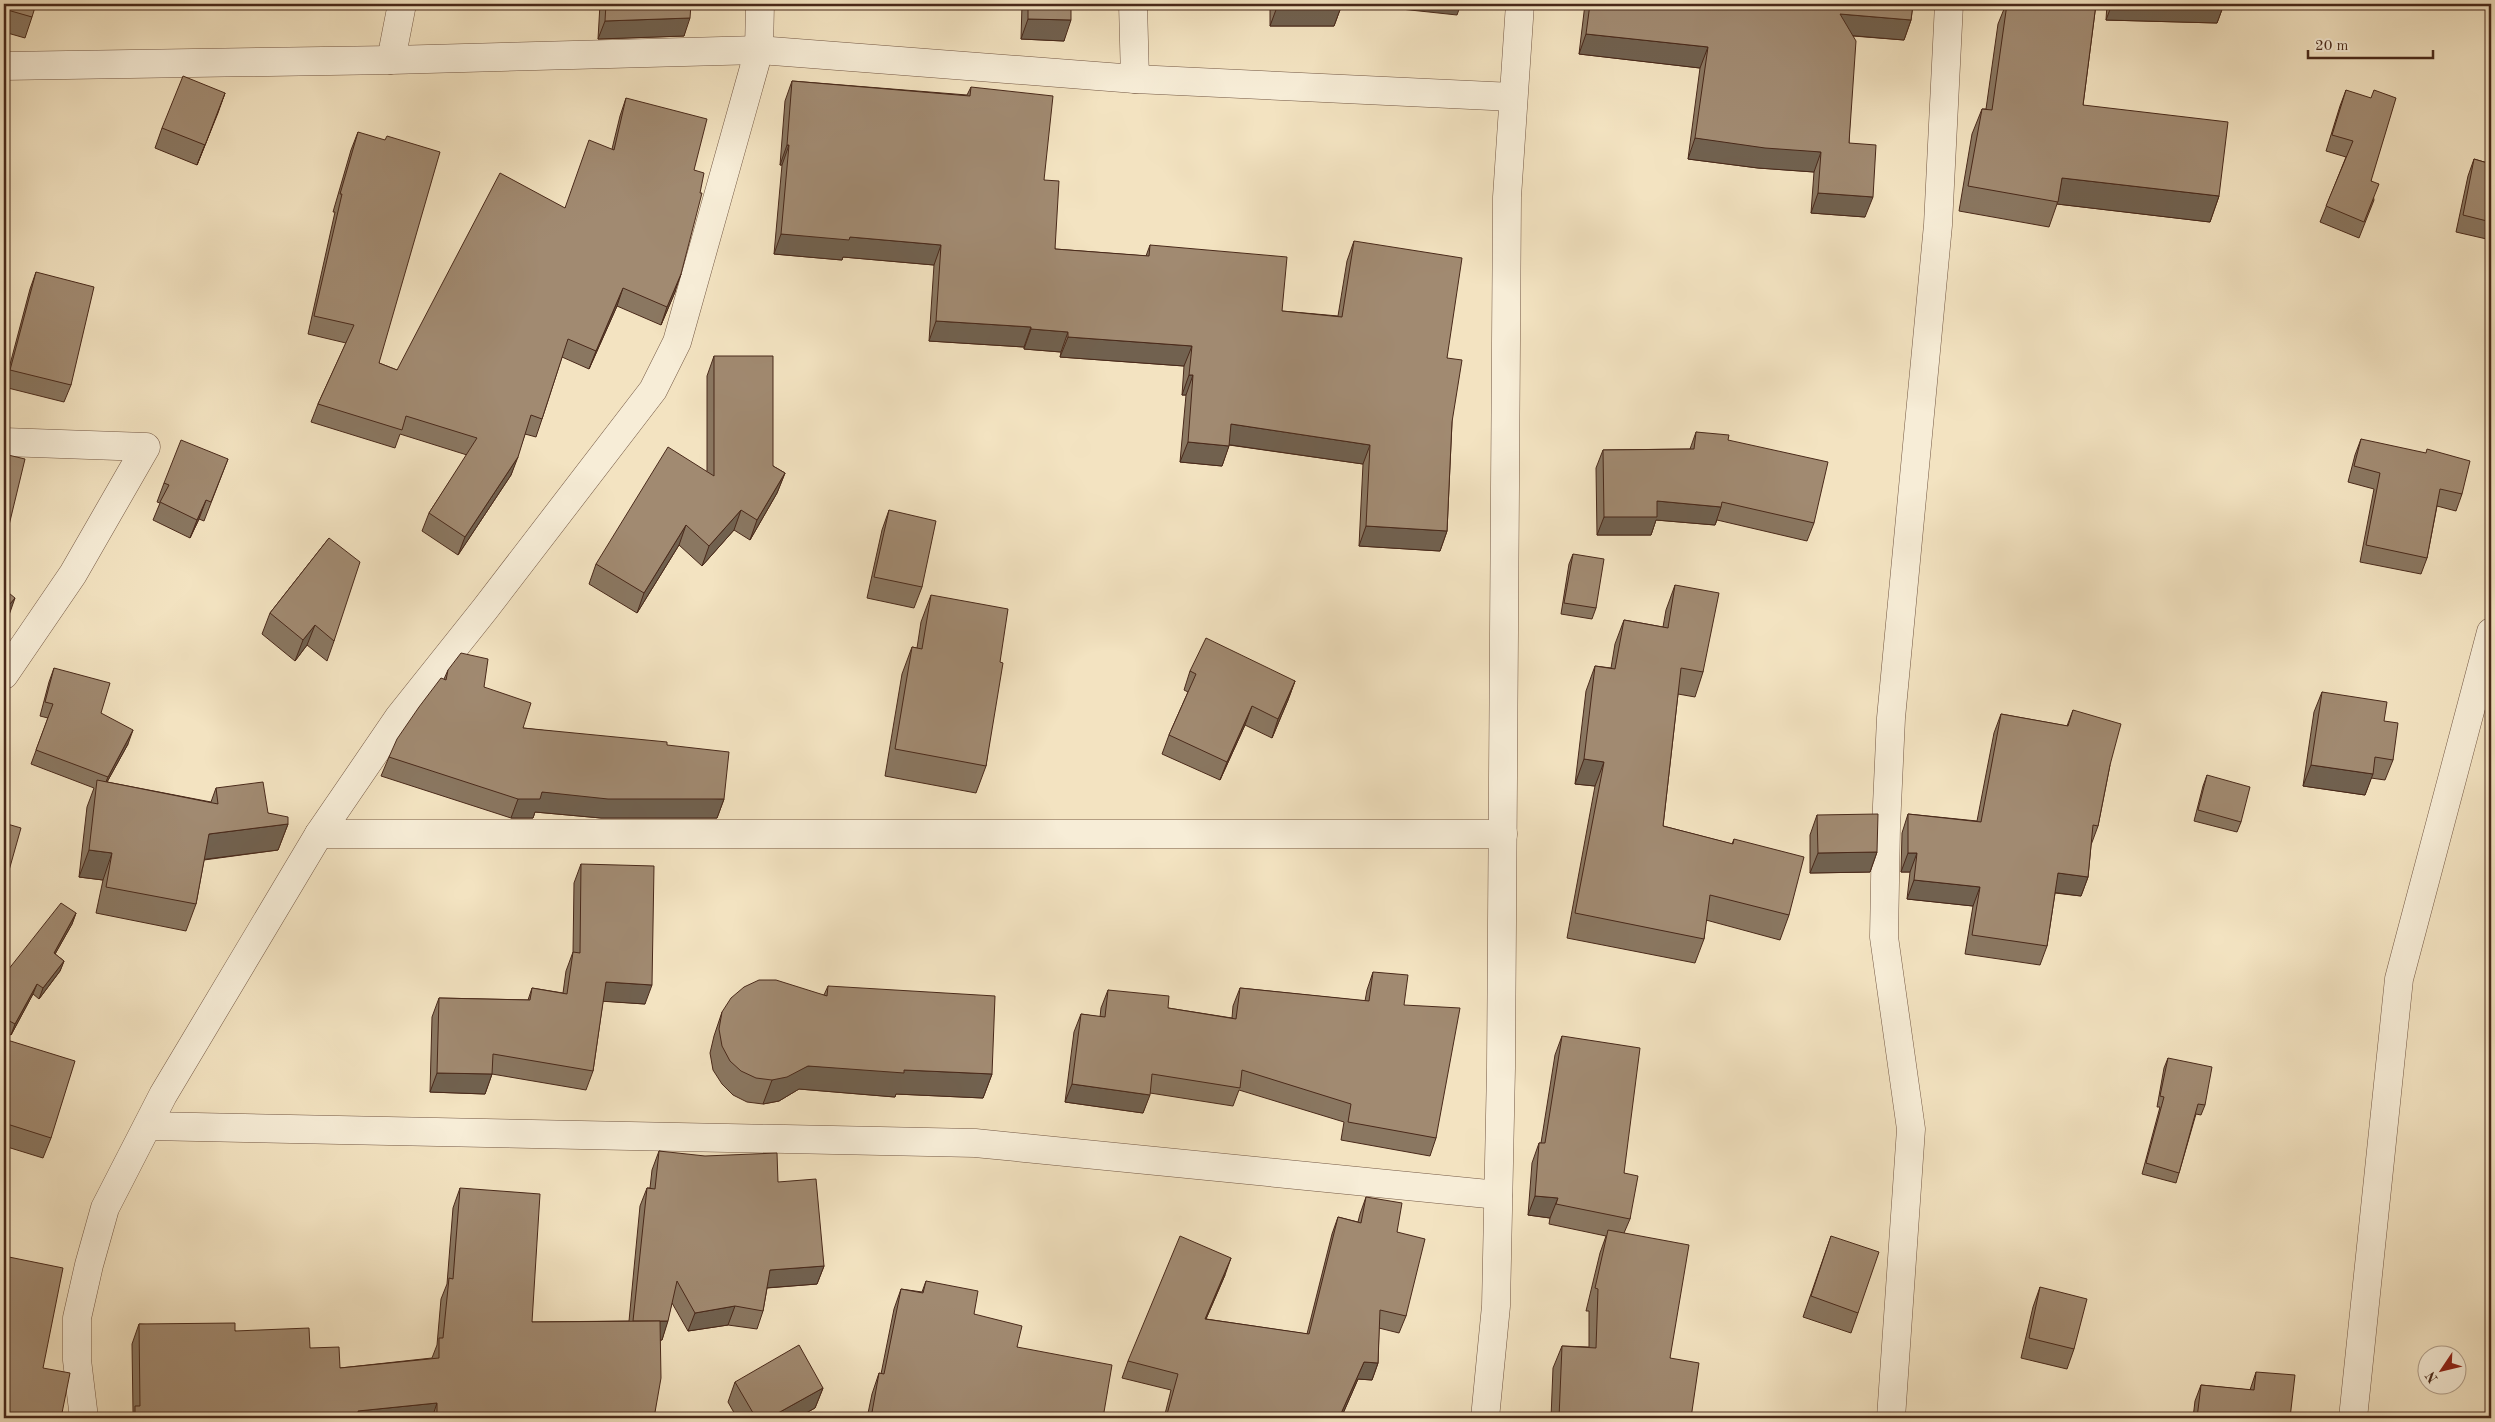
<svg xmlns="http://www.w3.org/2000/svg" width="2495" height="1422" viewBox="0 0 2495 1422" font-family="'Old Standard TT',serif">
<rect width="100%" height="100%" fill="#f3e3c1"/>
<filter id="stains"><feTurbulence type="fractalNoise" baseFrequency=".004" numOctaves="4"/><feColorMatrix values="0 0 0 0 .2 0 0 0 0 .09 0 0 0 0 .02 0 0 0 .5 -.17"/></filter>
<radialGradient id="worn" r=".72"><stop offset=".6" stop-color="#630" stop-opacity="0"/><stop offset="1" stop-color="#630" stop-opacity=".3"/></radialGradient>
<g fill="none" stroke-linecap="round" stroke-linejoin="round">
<defs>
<g id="minor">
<polyline points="1133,4 1135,79"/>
<polyline points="391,60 402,4"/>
<polyline points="4,66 391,60 759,50 1135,79 1513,97"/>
<polyline points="4,442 146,447 73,574 4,675"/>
<polyline points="319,834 1503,834"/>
<polyline points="148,1126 975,1143 1498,1195"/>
<polyline points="84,1418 77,1360 77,1318 89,1265 105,1208 163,1095 319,834 399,717 485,609 653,390 677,342 759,50 760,4"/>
<polyline points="1485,1418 1496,1306 1501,1068 1507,197 1520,4"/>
<polyline points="1891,1418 1911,1129 1884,937 1886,827 1891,718 1938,225 1949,4"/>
<polyline points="2353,1418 2399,979 2491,632"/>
</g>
</defs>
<!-- minor casing -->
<use href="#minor" stroke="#745844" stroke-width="29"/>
<!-- minor -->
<use href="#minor" stroke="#f7edd7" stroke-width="28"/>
</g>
<!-- wall -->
<g fill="#8a7761" stroke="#49291a">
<polygon points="4,4 32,17 25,38 4,32"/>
<polygon points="600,4 691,4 684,36 598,39"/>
<polygon points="1022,4 1071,4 1064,41 1021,39"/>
<polygon points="1270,4 1341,4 1341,7 1334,26 1270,26"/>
<polygon points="1585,4 1913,4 1911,20 1904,40 1853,36 1849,143 1865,217 1811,213 1814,172 1758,168 1688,159 1700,68 1579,54"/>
<polygon points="2006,4 2096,4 2083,105 2219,196 2210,222 2057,204 2049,227 1959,211 1972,134 1982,109 1986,109 1998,24"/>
<polygon points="2107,4 2224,4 2217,23 2106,20"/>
<polygon points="792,81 967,95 971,87 1044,180 1055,249 1146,256 1150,245 1282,311 1338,316 1347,261 1354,241 1447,358 1452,422 1447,531 1440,551 1359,546 1363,464 1229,445 1222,466 1180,462 1186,395 1182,395 1184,366 1060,357 1061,352 1024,349 1024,347 929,341 934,265 843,257 842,260 774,254 782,165 780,165 785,101"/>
<polygon points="2346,90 2371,181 2374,200 2359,238 2320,222 2346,157 2326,151 2340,106"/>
<polygon points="225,93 197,165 155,148 162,128"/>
<polygon points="626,98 694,170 675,292 661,325 617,306 589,369 562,357 542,419 536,437 525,434 511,475 458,555 422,531 429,513 467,455 400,434 395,448 311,422 318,404 346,343 308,334 335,212 333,212 351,150 358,132 379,363 397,370 565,208 612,149 620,116"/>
<polygon points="2474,159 2491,164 2491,240 2456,232 2468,176"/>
<polygon points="36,272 71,385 64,402 4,387 30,289"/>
<polygon points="714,356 773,466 785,473 777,493 750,540 734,530 702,566 679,545 637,613 589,584 596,564 707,471 707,376"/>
<polygon points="1696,432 1728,440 1814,523 1807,541 1717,520 1715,525 1656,520 1651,535 1597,535 1596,468 1603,450 1690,449"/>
<polygon points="2361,439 2462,494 2456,511 2437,506 2427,558 2421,574 2360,562 2374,489 2348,482 2355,455"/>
<polygon points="228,459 204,521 199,519 190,538 153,520 160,503 157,502 164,483"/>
<polygon points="889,510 922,587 914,608 867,598 882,530"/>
<polygon points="329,538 334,641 327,661 307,645 295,661 262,634 270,613"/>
<polygon points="1573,554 1596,608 1592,619 1561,614 1569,564"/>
<polygon points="1675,585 1703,672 1695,697 1678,694 1663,826 1732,844 1734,839 1789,915 1780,940 1706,920 1704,939 1695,963 1567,938 1595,786 1575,784 1586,691 1595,666 1611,668 1615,644 1624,620 1663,627 1666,610"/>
<polygon points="931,595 1000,662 986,766 976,793 885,776 902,674 912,647 917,648 921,622"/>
<polygon points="54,668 101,713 128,744 107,782 211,802 216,788 268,813 288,824 278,850 204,860 196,904 186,931 96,913 103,880 79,877 87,807 94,788 31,764 48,718 40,716 49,682"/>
<polygon points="448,670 484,687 523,728 667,745 724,799 717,818 601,818 535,812 533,818 511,818 381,776 389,757 444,679"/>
<polygon points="1190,671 1295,681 1288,700 1272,738 1245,725 1220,780 1162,754 1169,735 1188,692 1184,690"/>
<polygon points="2322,692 2384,721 2393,760 2385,780 2371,778 2365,795 2303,786 2314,712"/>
<polygon points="2073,710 2110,765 2098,826 2091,845 2088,877 2081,896 2055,893 2047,946 2040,965 1965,954 1973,906 1907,899 1910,872 1901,872 1902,833 1908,814 1977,821 1994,733 2001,714 2067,726"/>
<polygon points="2207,775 2241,822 2237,832 2194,821 2203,786"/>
<polygon points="1817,815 1877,852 1870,872 1810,873 1810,835"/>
<polygon points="4,823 8,874 4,886"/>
<polygon points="581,864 645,1004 603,1001 593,1071 586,1090 492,1074 485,1094 430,1092 432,1017 439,998 528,1000 532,988 563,993 566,971 573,952 574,883"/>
<polygon points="76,913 72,924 55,954 64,961 60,971 39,999 33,994 11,1035 4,1031 4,975"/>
<polygon points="1373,972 1404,1005 1436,1138 1430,1156 1341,1140 1344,1122 1239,1090 1233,1106 1150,1093 1143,1113 1065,1102 1074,1032 1081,1014 1100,1017 1101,1008 1108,990 1168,1008 1232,1018 1233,1006 1240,988 1365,1001 1367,990"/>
<polygon points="828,986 992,1074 983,1098 896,1094 895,1097 799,1089 779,1101 763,1104 747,1102 733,1095 722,1084 713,1070 710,1053 714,1036 722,1012 824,995"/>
<polygon points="1562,1036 1624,1173 1630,1219 1624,1233 1670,1358 1691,1418 1551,1418 1553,1368 1562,1346 1589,1347 1589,1311 1586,1311 1600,1253 1606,1236 1549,1224 1550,1218 1528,1215 1532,1163 1539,1143 1541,1143 1555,1055"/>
<polygon points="4,1039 51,1138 43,1158 4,1146"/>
<polygon points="2168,1058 2205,1105 2201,1115 2196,1114 2179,1173 2176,1183 2142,1174 2160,1107 2157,1107 2164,1068"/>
<polygon points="659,1151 778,1182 824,1266 817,1284 767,1288 763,1311 757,1329 728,1325 688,1331 672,1303 662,1340 660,1340 654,1418 131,1418 133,1412 132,1344 139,1324 235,1331 310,1348 340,1368 432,1358 437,1345 441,1299 447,1284 453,1208 460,1188 532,1322 629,1321 640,1206 647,1188 650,1188 652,1170"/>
<polygon points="1366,1197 1397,1232 1406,1316 1399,1333 1379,1328 1378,1363 1372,1380 1358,1379 1341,1418 1164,1418 1171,1390 1122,1378 1128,1361 1225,1275 1206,1319 1307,1334 1332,1234 1338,1217 1358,1222 1360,1214"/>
<polygon points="1831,1236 1858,1313 1851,1333 1803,1317"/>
<polygon points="926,1281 974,1314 1017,1347 1103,1418 867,1418 872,1394 879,1373 881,1374 894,1309 901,1289 922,1292"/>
<polygon points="2040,1287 2074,1349 2067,1369 2021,1358 2033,1307"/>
<polygon points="2256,1372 2290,1418 2193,1418 2195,1401 2201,1385 2250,1390"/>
<polygon points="735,1382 823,1388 815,1408 797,1418 737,1418 728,1402"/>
</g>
<!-- shaded-wall -->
<g fill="#71614f" stroke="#49291a">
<polygon points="1354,4 1461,4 1457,15"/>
<polygon points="2112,4 2224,4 2217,23 2106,20"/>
<polygon points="1277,7 1341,7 1334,26 1270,26"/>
<polygon points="1840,14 1911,20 1904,40 1833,34"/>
<polygon points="690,18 684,36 598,39 605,21"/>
<polygon points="1028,19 1071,20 1064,41 1021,39"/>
<polygon points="1586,34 1708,47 1700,68 1579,54"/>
<polygon points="225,93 218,113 197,165 205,145"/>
<polygon points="1695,138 1821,152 1814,172 1758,168 1688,159"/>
<polygon points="787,145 789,145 782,165 780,165"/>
<polygon points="2062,178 2219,196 2210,222 2057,204"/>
<polygon points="1818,193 1873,197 1865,217 1811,213"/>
<polygon points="781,234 850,237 941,245 934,265 843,257 842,260 774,254"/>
<polygon points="681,274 675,292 661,325 667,307"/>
<polygon points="623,288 617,306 589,369 596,351"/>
<polygon points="936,321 1031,327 1024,347 929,341"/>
<polygon points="1031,329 1068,332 1061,352 1024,349"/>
<polygon points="1068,337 1192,346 1184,366 1060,357"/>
<polygon points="1189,375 1193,375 1186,395 1182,395"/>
<polygon points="1231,424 1370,445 1363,464 1224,444"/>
<polygon points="1188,442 1229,446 1222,466 1180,462"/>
<polygon points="518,457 511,475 458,555 465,537"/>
<polygon points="785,473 777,493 750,540 757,520"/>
<polygon points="206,500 199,519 190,538 197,520"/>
<polygon points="1657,501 1721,507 1715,525 1656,520 1651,535 1597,535 1604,517"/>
<polygon points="741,510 734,530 702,566 709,546"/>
<polygon points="686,525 679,545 637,613 644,593"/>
<polygon points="1366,526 1447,531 1440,551 1359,546"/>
<polygon points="15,598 8,618 4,623 4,611"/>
<polygon points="315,625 307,645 295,661 303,640"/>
<polygon points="1295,681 1288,700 1272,738 1278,719"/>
<polygon points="1252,706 1245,725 1220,780 1227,762"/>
<polygon points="133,730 128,744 102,791 108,777"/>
<polygon points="1584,759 1604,762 1595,786 1575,784"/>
<polygon points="2311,765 2373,774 2365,795 2303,786"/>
<polygon points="542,792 724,799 717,818 601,818 535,812 533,818 511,818 518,799"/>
<polygon points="288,824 278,850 199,860 209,834"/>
<polygon points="89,850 112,853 103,880 79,877"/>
<polygon points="1877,852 1870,872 1810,873 1818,853"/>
<polygon points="1908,853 1917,853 1910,872 1901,872"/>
<polygon points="2058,873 2088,877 2081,896 2051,892"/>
<polygon points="1914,880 1980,887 1973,906 1907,899"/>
<polygon points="76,913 72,924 50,963 54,953"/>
<polygon points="64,961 60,971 39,999 43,988"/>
<polygon points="606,982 652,985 645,1004 599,1001"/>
<polygon points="37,984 33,994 11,1035 15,1024"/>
<polygon points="808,1066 904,1070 992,1074 983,1098 896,1094 895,1097 799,1089 779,1101 763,1104 772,1080"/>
<polygon points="437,1073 492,1074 485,1094 430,1092"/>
<polygon points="1072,1084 1150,1095 1143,1113 1065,1102"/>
<polygon points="1535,1196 1558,1198 1550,1218 1528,1215"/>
<polygon points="1231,1258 1225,1275 1199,1335 1205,1319"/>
<polygon points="824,1266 817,1284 764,1288 770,1270"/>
<polygon points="735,1306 728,1325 688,1331 695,1313"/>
<polygon points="668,1321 662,1340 627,1340 633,1322"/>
<polygon points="1364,1362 1378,1363 1372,1380 1358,1379 1341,1418 1339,1418"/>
<polygon points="823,1388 815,1408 797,1418 769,1418"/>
<polygon points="437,1403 432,1418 356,1418 358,1411"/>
</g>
<!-- building -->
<g fill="#a18a71" stroke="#49291a">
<polygon points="4,4 36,4 32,17 4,9"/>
<polygon points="606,4 691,4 690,18 605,21"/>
<polygon points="1028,4 1071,4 1071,20 1028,19"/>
<rect x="1277" y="4" width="64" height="3"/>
<polygon points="1590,4 1834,4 1837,9 1836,4 1913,4 1911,20 1840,14 1856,41 1849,143 1876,145 1873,197 1818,193 1821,152 1765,148 1695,138 1708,47 1586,34"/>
<polygon points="2007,4 2096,4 2083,105 2228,122 2219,196 2062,178 2058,202 1968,186 1982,109 1992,110"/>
<polygon points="183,76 225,93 205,145 162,128"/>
<polygon points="792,81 970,96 971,87 1053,96 1044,180 1059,181 1055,249 1149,256 1150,245 1287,257 1282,311 1342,317 1354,241 1462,258 1447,358 1462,360 1452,422 1447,531 1366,526 1370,445 1231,424 1229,446 1188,442 1193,375 1189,375 1192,346 1068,337 1068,332 1031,329 1031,327 936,321 941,245 850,237 849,240 781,234 789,145 787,145"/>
<polygon points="2346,90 2371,98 2374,90 2396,98 2371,181 2379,184 2364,222 2326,206 2353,141 2332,135"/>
<polygon points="626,98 707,119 694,170 704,173 700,193 702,193 681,274 667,307 623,288 596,351 568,339 542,419 531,415 518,457 465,537 429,513 477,438 406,416 402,430 318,404 354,325 314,316 342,194 340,194 358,132 385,140 387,136 440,152 379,363 397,370 500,173 565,208 589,140 614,150"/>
<polygon points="2474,159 2491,164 2491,222 2463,215"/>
<polygon points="36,272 94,287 71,385 10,370"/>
<polygon points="714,356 773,356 773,466 785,473 757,520 741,510 709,546 686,525 644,593 596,564 668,447 714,476"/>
<polygon points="1696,432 1729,435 1728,440 1828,462 1814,523 1722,502 1721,507 1657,501 1657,517 1604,517 1603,450 1694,449"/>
<polygon points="2361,439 2426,453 2427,449 2470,461 2462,494 2440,489 2427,558 2366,545 2380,473 2354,466"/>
<polygon points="181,440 228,459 211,502 206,500 197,520 160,502 169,485 164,483"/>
<polygon points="4,454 25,459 4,546"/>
<polygon points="889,510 936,521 922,587 874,577"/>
<polygon points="329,538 360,562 334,641 315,625 303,640 270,613"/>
<polygon points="1573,554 1604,559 1596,608 1564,603"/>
<polygon points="1675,585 1719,593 1703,672 1681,668 1663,826 1733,844 1734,839 1804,857 1789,915 1710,895 1704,939 1575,913 1604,762 1584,759 1595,666 1615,669 1624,620 1668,628"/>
<polygon points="4,589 15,598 4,611"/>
<polygon points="931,595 1008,609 1000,662 1003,663 986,766 895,749 912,647 922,649"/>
<polygon points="1206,638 1295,681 1278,719 1252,706 1227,762 1169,735 1196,674 1190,671"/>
<polygon points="461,653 488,659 484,687 531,703 523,728 667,742 667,745 729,752 724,799 608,799 542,792 540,799 518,799 389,757 397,739 419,707 441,678 446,680 448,670"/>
<polygon points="54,668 110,683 101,713 133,730 108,777 36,750 53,704 45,702"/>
<polygon points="2322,692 2387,702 2384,721 2398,723 2393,760 2375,757 2373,774 2311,765"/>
<polygon points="2073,710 2121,724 2110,765 2098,826 2093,825 2088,877 2058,873 2047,946 1972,935 1980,887 1914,880 1917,853 1908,853 1908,814 1981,822 2001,714 2068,726"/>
<polygon points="2207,775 2250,787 2241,822 2198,810"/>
<polygon points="97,780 218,804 216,788 263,782 268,813 288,817 288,824 209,834 196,904 106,887 112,853 89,850"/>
<polygon points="1878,814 1877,852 1818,853 1817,815"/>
<polygon points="4,823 21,828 8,874 4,873"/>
<polygon points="581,864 654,866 652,985 606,982 593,1071 493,1054 492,1074 437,1073 439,998 530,1000 532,988 567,994 573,952 580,953"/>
<polygon points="61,903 76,913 54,953 64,961 43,988 37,984 15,1024 4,1018 4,975"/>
<polygon points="1373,972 1408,975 1404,1005 1460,1008 1436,1138 1348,1122 1351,1104 1242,1070 1240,1088 1152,1074 1150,1095 1072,1084 1081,1014 1105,1017 1108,990 1169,996 1168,1008 1236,1019 1240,988 1369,1001"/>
<polygon points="759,980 776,980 827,996 828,986 995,996 992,1074 904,1070 904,1073 808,1066 787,1077 772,1080 756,1078 741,1071 730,1061 722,1046 719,1029 722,1012 731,998 744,987"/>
<polygon points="1562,1036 1640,1048 1624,1173 1638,1176 1630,1219 1556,1204 1558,1198 1535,1196 1539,1143 1545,1143"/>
<polygon points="4,1039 75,1061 51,1138 4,1123"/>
<polygon points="2168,1058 2212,1067 2205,1105 2198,1104 2179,1173 2146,1163 2164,1097 2160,1096"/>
<polygon points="659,1151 705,1156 777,1153 778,1182 816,1179 824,1266 770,1270 763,1311 735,1306 695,1313 677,1281 668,1321 633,1321 647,1188 655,1189"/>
<polygon points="460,1188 540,1194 532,1322 660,1321 661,1378 654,1418 437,1418 437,1403 358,1411 359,1418 135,1418 135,1406 140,1406 139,1324 235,1323 235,1331 309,1328 310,1348 339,1347 340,1368 439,1358 439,1338 443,1338 449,1278 453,1279"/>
<polygon points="1366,1197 1402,1203 1397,1232 1425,1239 1406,1316 1380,1310 1378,1363 1364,1362 1339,1418 1166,1418 1178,1374 1128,1361 1180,1236 1231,1258 1205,1319 1309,1334 1338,1217 1361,1223"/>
<polygon points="1608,1230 1689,1245 1670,1358 1699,1363 1691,1418 1559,1418 1562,1346 1596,1348 1598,1289 1595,1288"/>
<polygon points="1831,1236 1879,1252 1858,1313 1811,1296"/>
<polygon points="4,1256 63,1268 43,1368 70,1373 61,1418 4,1418"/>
<polygon points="926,1281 978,1291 974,1314 1022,1326 1017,1347 1112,1365 1103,1418 1029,1418 1002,1413 1000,1418 871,1418 879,1373 884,1374 901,1289 923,1293"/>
<polygon points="2040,1287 2087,1299 2074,1349 2029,1338"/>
<polygon points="799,1345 823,1388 769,1418 756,1418 735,1382"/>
<polygon points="2256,1372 2295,1375 2290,1418 2197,1418 2201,1385 2254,1390"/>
</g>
<!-- margin -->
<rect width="2495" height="1422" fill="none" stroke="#f3e3c1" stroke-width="20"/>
<rect x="5" y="5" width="2485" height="1412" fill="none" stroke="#49291a" stroke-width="2.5"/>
<rect x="10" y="10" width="2475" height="1402" fill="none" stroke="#49291a"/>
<!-- north arrow -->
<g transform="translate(2442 1370) rotate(235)"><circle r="24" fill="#f7edd7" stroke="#b19f8b"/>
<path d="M0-4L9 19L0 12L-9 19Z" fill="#8f2418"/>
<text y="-8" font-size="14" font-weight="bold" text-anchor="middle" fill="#49291a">N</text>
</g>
<!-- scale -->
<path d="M2308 50v8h125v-8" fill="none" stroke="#49291a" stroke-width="2.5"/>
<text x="2315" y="50" font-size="15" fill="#49291a" stroke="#f7edd7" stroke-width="4" paint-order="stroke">20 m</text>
<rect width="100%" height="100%" filter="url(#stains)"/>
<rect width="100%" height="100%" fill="url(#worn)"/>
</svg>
